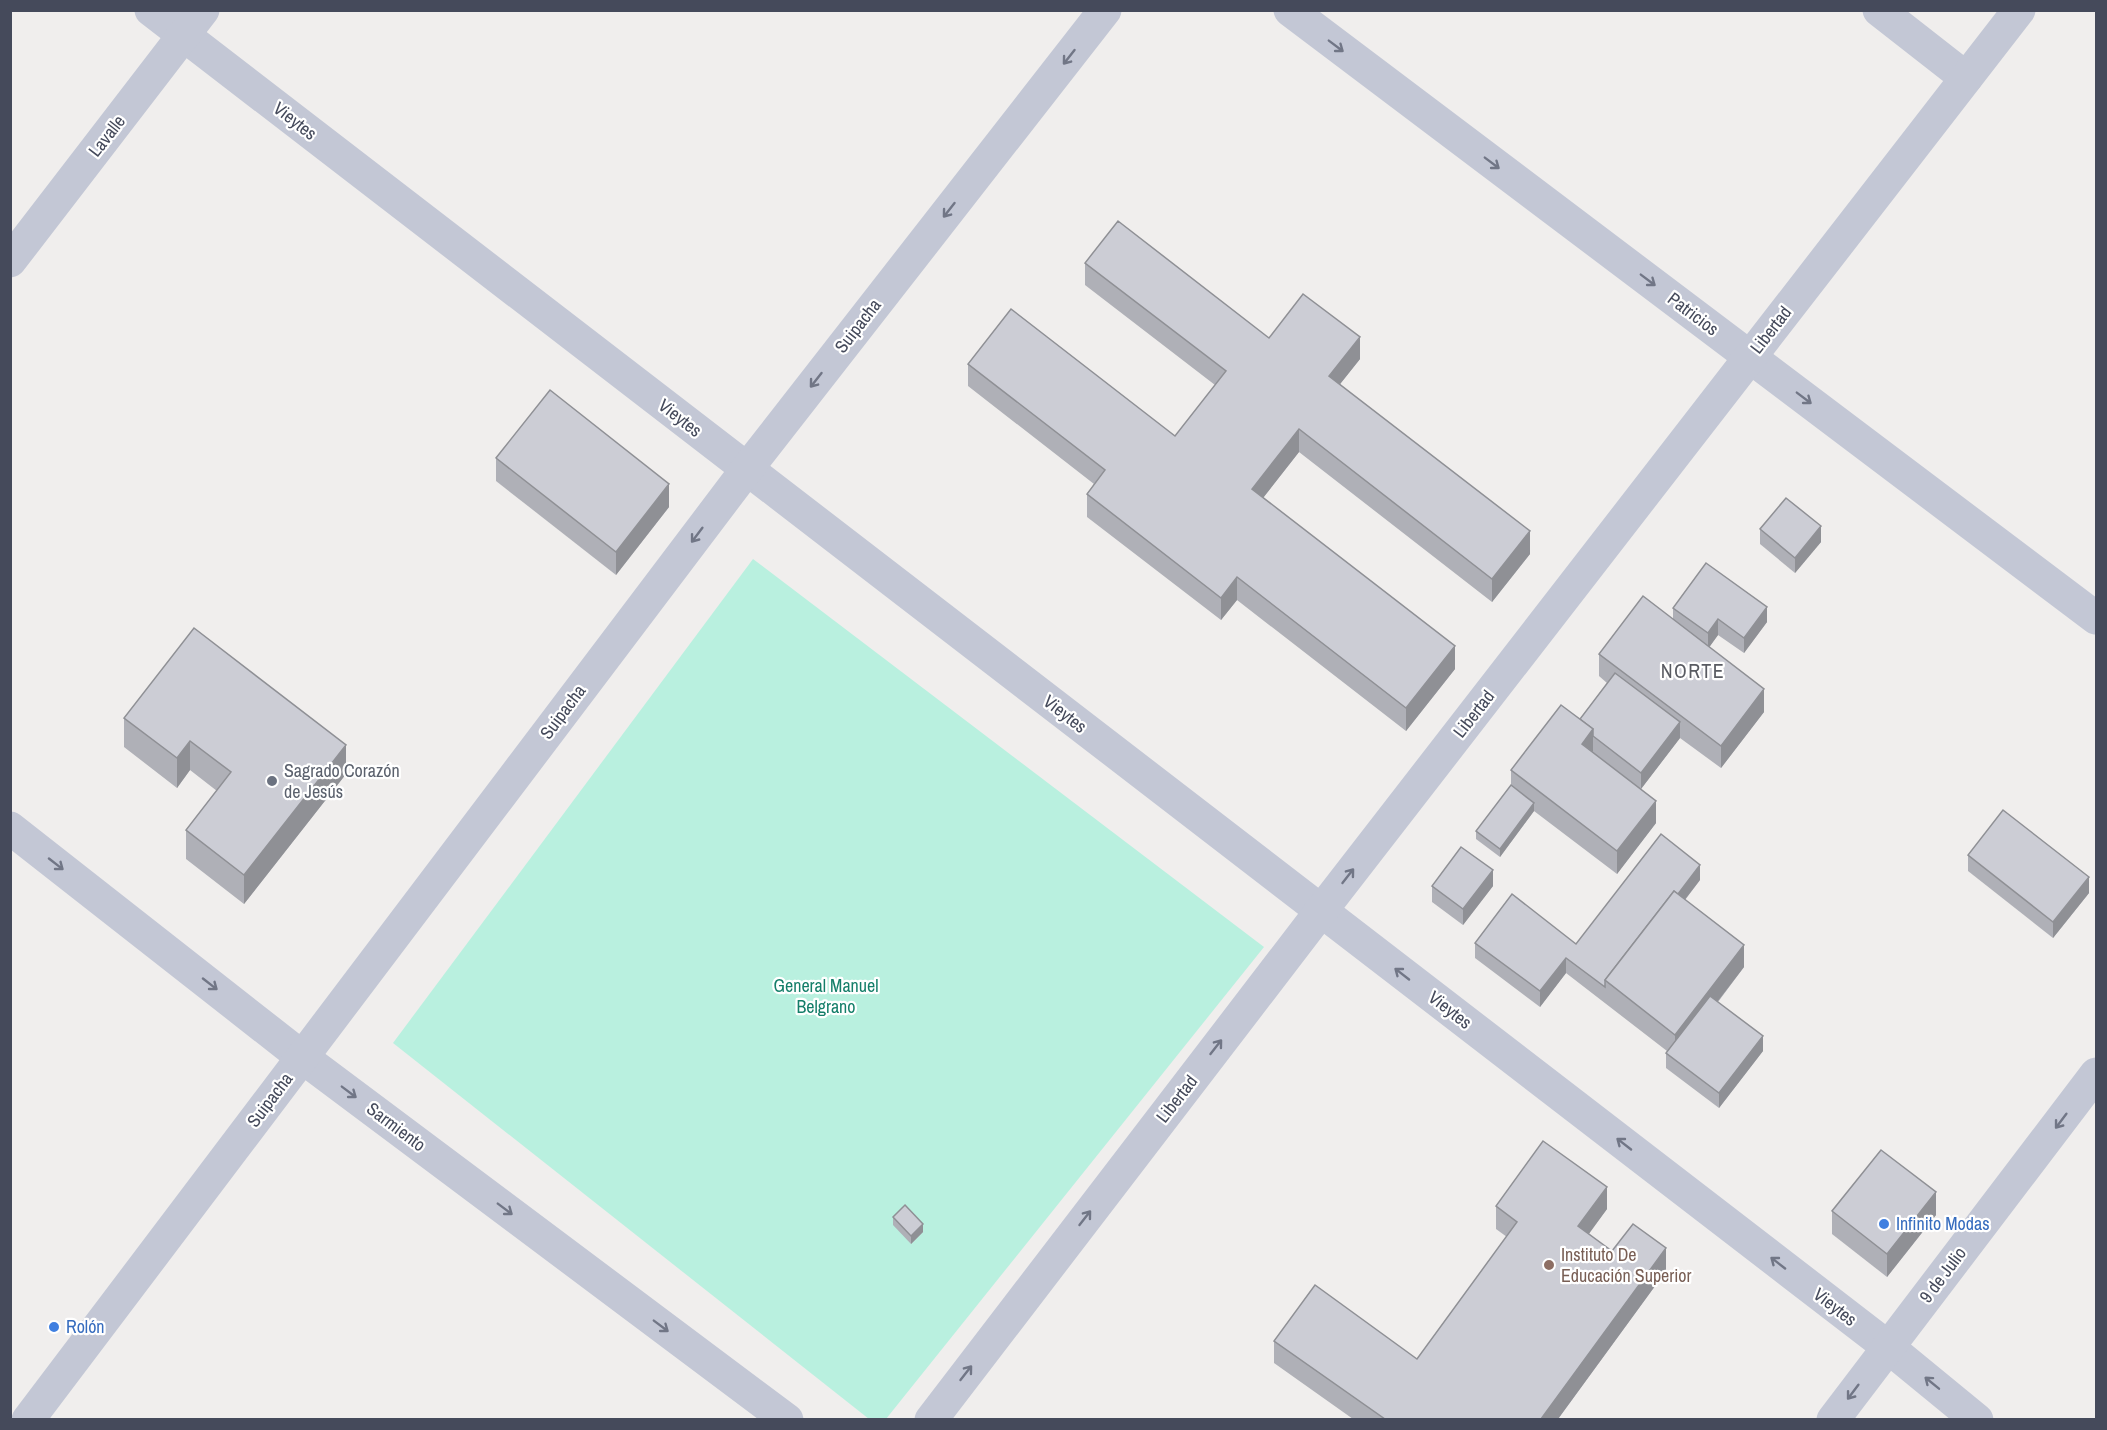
<svg xmlns="http://www.w3.org/2000/svg" width="2107" height="1430" viewBox="0 0 2107 1430" font-family="'Archivo Narrow',sans-serif">
<rect width="100%" height="100%" fill="#f0eeed"/>
<!-- green -->
<polygon fill="#b9f0df" points="753,559 1264,947 886,1419 869,1419 393,1043"/>
<g fill="none" stroke-linecap="round" stroke-linejoin="round">
<!-- minor -->
<g stroke="#c3c7d5" stroke-width="33">
<polyline points="151,10 1888,1347 1977,1420"/>
<polyline points="1290,10 2096,618"/>
<polyline points="1879,10 1966,78"/>
<polyline points="10,261 203,10"/>
<polyline points="10,828 302,1057 787,1420"/>
<polyline points="28,1420 747,469 1105,10"/>
<polyline points="931,1420 1321,911 2019,10"/>
<polyline points="1833,1420 2096,1074"/>
</g>
</g>
<!-- wall -->
<g fill="#afb0b7">
<polygon points="1085,263 1269,338 1360,359 1340,384 1530,554 1492,602 1299,452 1263,498 1455,669 1406,731 1237,600 1221,620 1087,517 1087,494 1094,484 968,386 968,364 1175,436 1215,385 1085,285"/>
<polygon points="496,458 669,507 616,575 496,481"/>
<polygon points="1760,529 1821,542 1795,573 1760,544"/>
<polygon points="1673,608 1767,622 1744,653 1718,635 1709,647 1764,712 1721,768 1680,738 1641,789 1656,823 1617,874 1534,811 1500,857 1476,839 1476,831 1511,785 1511,770 1580,719 1607,683 1599,676 1599,654 1673,619"/>
<polygon points="124,718 346,774 244,904 186,859 186,830 217,791 190,770 177,788 124,747"/>
<polygon points="1968,855 2089,893 2053,938 1968,871"/>
<polygon points="1700,880 1685,900 1744,967 1718,1002 1763,1051 1719,1108 1666,1068 1666,1053 1667,1051 1566,973 1540,1007 1475,958 1475,943 1576,944"/>
<polygon points="1432,886 1493,886 1463,925 1432,902"/>
<polygon points="1496,1206 1607,1209 1588,1234 1612,1251 1666,1271 1558,1419 1353,1419 1274,1363 1274,1341 1417,1359 1507,1237 1496,1229"/>
<polygon points="1832,1211 1936,1215 1887,1277 1832,1234"/>
<polygon points="893,1217 923,1232 911,1244 893,1225"/>
</g>
<!-- shaded-wall -->
<g fill="#8f9095">
<polygon points="1360,337 1360,359 1329,398 1329,376"/>
<polygon points="1299,429 1299,452 1252,512 1252,489"/>
<polygon points="669,484 669,507 616,575 616,552"/>
<polygon points="1821,526 1821,542 1795,573 1795,558"/>
<polygon points="1530,531 1530,554 1492,602 1492,579"/>
<polygon points="1237,577 1237,600 1221,620 1221,598"/>
<polygon points="1767,607 1767,622 1744,653 1744,638"/>
<polygon points="1718,619 1718,635 1708,649 1708,633"/>
<polygon points="1455,646 1455,669 1406,731 1406,708"/>
<polygon points="1764,689 1764,712 1721,768 1721,746"/>
<polygon points="1680,722 1680,738 1641,789 1641,773"/>
<polygon points="1593,729 1593,752 1582,744"/>
<polygon points="190,741 190,770 177,788 177,758"/>
<polygon points="346,745 346,774 244,904 244,875"/>
<polygon points="1656,801 1656,823 1617,874 1617,851"/>
<polygon points="1534,803 1534,811 1500,857 1500,849"/>
<polygon points="1700,865 1700,880 1616,989 1608,983"/>
<polygon points="1493,870 1493,886 1463,925 1463,909"/>
<polygon points="2089,877 2089,893 2053,938 2053,922"/>
<polygon points="1744,945 1744,967 1675,1057 1675,1035"/>
<polygon points="1566,958 1566,973 1540,1007 1540,991"/>
<polygon points="1763,1036 1763,1051 1719,1108 1719,1093"/>
<polygon points="1607,1187 1607,1209 1578,1249 1578,1226"/>
<polygon points="1936,1192 1936,1215 1887,1277 1887,1254"/>
<polygon points="923,1224 923,1232 911,1244 911,1236"/>
<polygon points="1666,1248 1666,1271 1558,1419 1541,1419"/>
</g>
<!-- building -->
<g fill="#cccdd5" stroke="#8f9095" stroke-width="1.5">
<polygon points="1118,221 1269,338 1303,294 1360,337 1329,376 1530,531 1492,579 1299,429 1252,489 1455,646 1406,708 1237,577 1221,598 1087,494 1105,470 968,364 1011,309 1175,436 1226,371 1085,263"/>
<polygon points="550,390 669,484 616,552 496,458"/>
<polygon points="1786,498 1821,526 1795,558 1760,529"/>
<polygon points="1706,563 1767,607 1744,638 1718,619 1708,633 1673,608"/>
<polygon points="1643,596 1764,689 1721,746 1599,654"/>
<polygon points="194,628 346,745 244,875 186,830 231,772 190,741 177,758 124,718"/>
<polygon points="1615,673 1680,722 1641,773 1593,736 1593,729 1580,719"/>
<polygon points="1561,705 1593,729 1582,744 1656,801 1617,851 1511,770"/>
<polygon points="1511,785 1534,803 1500,849 1476,831"/>
<polygon points="2003,810 2089,877 2053,922 1968,855"/>
<polygon points="1661,834 1700,865 1678,894 1674,891 1605,980 1605,987 1566,958 1540,991 1475,943 1512,894 1576,944"/>
<polygon points="1461,847 1493,870 1463,909 1432,886"/>
<polygon points="1674,891 1744,945 1675,1035 1605,980"/>
<polygon points="1710,996 1763,1036 1719,1093 1666,1053"/>
<polygon points="1543,1141 1607,1187 1578,1226 1612,1251 1633,1224 1666,1248 1541,1419 1385,1419 1274,1341 1315,1285 1417,1359 1517,1222 1496,1206"/>
<polygon points="1881,1150 1936,1192 1887,1254 1832,1211"/>
<polygon points="905,1205 923,1224 911,1236 893,1217"/>
</g>
<!-- one-way arrows -->
<defs><path id="oneway-shaft" d="M-6 0H5M1.5-3L5.5 0L1.5 3" fill="none" stroke-width="1.6" stroke-linecap="round" stroke-linejoin="round" transform="scale(1.5)"/></defs>
<g stroke="#717686">
<use href="#oneway-shaft" transform="translate(1336 46) rotate(37)"/>
<use href="#oneway-shaft" transform="translate(1069 57) rotate(128)"/>
<use href="#oneway-shaft" transform="translate(1492 163) rotate(37)"/>
<use href="#oneway-shaft" transform="translate(949 210) rotate(128)"/>
<use href="#oneway-shaft" transform="translate(1648 280) rotate(37)"/>
<use href="#oneway-shaft" transform="translate(816 380) rotate(128)"/>
<use href="#oneway-shaft" transform="translate(1804 398) rotate(37)"/>
<use href="#oneway-shaft" transform="translate(697 535) rotate(127)"/>
<use href="#oneway-shaft" transform="translate(56 864) rotate(38)"/>
<use href="#oneway-shaft" transform="translate(1348 876) rotate(-52)"/>
<use href="#oneway-shaft" transform="translate(1402 974) rotate(-142)"/>
<use href="#oneway-shaft" transform="translate(210 984) rotate(38)"/>
<use href="#oneway-shaft" transform="translate(1216 1047) rotate(-52)"/>
<use href="#oneway-shaft" transform="translate(349 1092) rotate(37)"/>
<use href="#oneway-shaft" transform="translate(2061 1121) rotate(127)"/>
<use href="#oneway-shaft" transform="translate(1624 1144) rotate(-142)"/>
<use href="#oneway-shaft" transform="translate(505 1209) rotate(37)"/>
<use href="#oneway-shaft" transform="translate(1085 1218) rotate(-52)"/>
<use href="#oneway-shaft" transform="translate(1778 1263) rotate(-142)"/>
<use href="#oneway-shaft" transform="translate(661 1326) rotate(37)"/>
<use href="#oneway-shaft" transform="translate(966 1373) rotate(-52)"/>
<use href="#oneway-shaft" transform="translate(1932 1383) rotate(-141)"/>
<use href="#oneway-shaft" transform="translate(1853 1392) rotate(127)"/>
</g>
<!-- markers -->
<circle fill="#6b7280" stroke="#fff" stroke-width="2" cx="272" cy="781" r="6"/>
<g fill="#3f7fe0" stroke="#fff" stroke-width="2">
<circle cx="1884" cy="1224" r="6"/>
<circle cx="54" cy="1327" r="6"/>
</g>
<circle fill="#8d6e63" stroke="#fff" stroke-width="2" cx="1549" cy="1265" r="6"/>
<g text-anchor="middle" stroke-width="4.5" stroke-linejoin="round" paint-order="stroke">
<!-- street labels -->
<g font-size="18" fill="#454a5b" stroke="#fff">
<text transform="translate(295 121) rotate(38)" y="6">Vieytes</text>
<text transform="translate(107 136) rotate(-52)" y="6">Lavalle</text>
<text transform="translate(1693 314) rotate(37)" y="6">Patricios</text>
<text transform="translate(858 326) rotate(-52)" y="6">Suipacha</text>
<text transform="translate(1771 330) rotate(-52)" y="6">Libertad</text>
<text transform="translate(680 418) rotate(38)" y="6">Vieytes</text>
<text transform="translate(563 712) rotate(-53)" y="6">Suipacha</text>
<text transform="translate(1065 714) rotate(38)" y="6">Vieytes</text>
<text transform="translate(1474 714) rotate(-52)" y="6">Libertad</text>
<text transform="translate(1450 1010) rotate(38)" y="6">Vieytes</text>
<text transform="translate(1177 1099) rotate(-52)" y="6">Libertad</text>
<text transform="translate(270 1100) rotate(-53)" y="6">Suipacha</text>
<text transform="translate(396 1127) rotate(37)" y="6">Sarmiento</text>
<text transform="translate(1943 1275) rotate(-53)" y="6">9 de Julio</text>
<text transform="translate(1835 1307) rotate(38)" y="6">Vieytes</text>
</g>
<!-- worship labels -->
<g font-size="18" fill="#5b616d" stroke="#fff" text-anchor="start">
<text x="284" y="777">Sagrado Corazón<tspan x="284" dy="21">de Jesús</tspan></text>
</g>
<!-- park labels -->
<g font-size="18" fill="#147e69" stroke="#fff">
<text x="826" y="992">General Manuel<tspan x="826" dy="21">Belgrano</tspan></text>
</g>
<!-- shop labels -->
<g font-size="18" fill="#366cbe" stroke="#fff" text-anchor="start">
<text x="1896" y="1230">Infinito Modas</text>
<text x="66" y="1333">Rolón</text>
</g>
<!-- education labels -->
<g font-size="18" fill="#785e54" stroke="#fff" text-anchor="start">
<text x="1561" y="1261">Instituto De<tspan x="1561" dy="21">Educación Superior</tspan></text>
</g>
<!-- neighbourhood labels -->
<g font-size="20" letter-spacing="1.5" fill="#595b62" stroke="#fff">
<text x="1693" y="678">NORTE</text>
</g>
</g>
<!-- border -->
<rect width="2107" height="1430" fill="none" stroke="#454a5b" stroke-width="24"/>
</svg>
